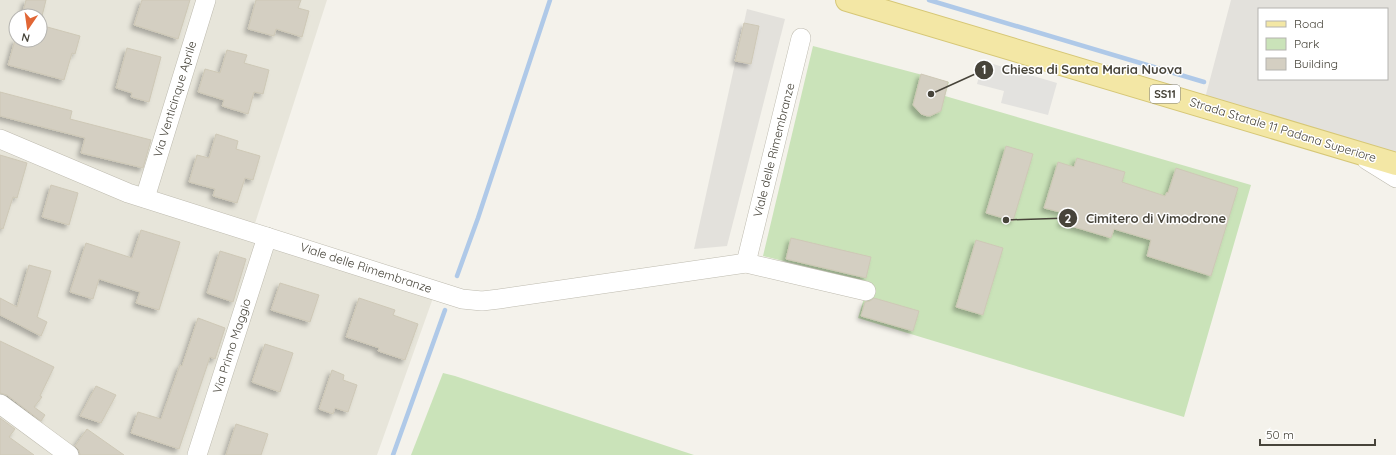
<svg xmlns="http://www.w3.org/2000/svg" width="1396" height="455" viewBox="0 0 1396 455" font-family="Quicksand,sans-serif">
<defs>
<filter id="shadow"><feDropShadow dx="-3.5" dy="3.5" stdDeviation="2" flood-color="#0004"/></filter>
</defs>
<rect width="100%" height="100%" fill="#f4f2eb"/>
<!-- residential -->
<path fill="#e7e5da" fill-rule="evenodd" d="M 0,0 L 327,0 L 250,239 L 433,298 L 377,455 L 0,455 ZM 16,16 L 40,16 L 40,40 L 16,40 Z"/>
<!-- industrial -->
<g fill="#e3e1dc" fill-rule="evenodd">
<path d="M 1231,0 L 1396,0 L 1396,159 L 1204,102 ZM 1259,9 L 1387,9 L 1387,79 L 1259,79 Z"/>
<polygon points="747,9 785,19 727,246 694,249"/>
</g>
<!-- green -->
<g fill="#cae3b9">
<polygon points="813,46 949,82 945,96 1251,185 1184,417 858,318 869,282 763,256"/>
<polygon points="443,373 455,376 694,455 411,455"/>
</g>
<!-- parking -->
<polygon fill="#e3e2df" points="983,61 1057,83 1048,115 1001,103 1004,91 977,84"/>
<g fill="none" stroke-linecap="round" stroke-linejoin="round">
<!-- stream -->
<g stroke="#afc9e8" stroke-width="4.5">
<polyline points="929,0 1204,82"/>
<polyline points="457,276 478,218 550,0"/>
<polyline points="393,455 445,310"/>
</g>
</g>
<!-- building -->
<g fill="#d4cfc2" stroke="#cec8b6" filter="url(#shadow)">
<polygon points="26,0 46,0 42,16 22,16"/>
<polygon points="142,0 190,0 178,39 134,25"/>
<polygon points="256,0 301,0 298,8 309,11 302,37 276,29 274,36 248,29"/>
<polygon points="744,23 759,26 751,64 735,61"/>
<polygon points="40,25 80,36 75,54 72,53 64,80 8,65 15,40 40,40"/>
<polygon points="127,48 161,57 149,102 131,97 132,93 116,88"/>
<polygon points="227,50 247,55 244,63 269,70 263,94 254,92 248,114 222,106 224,100 198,92 205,69 220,73"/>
<polygon points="921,74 948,82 941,111 930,116 927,116 921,114 913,105"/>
<polygon points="0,92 72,111 70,119 151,140 143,168 81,153 85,138 0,116"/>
<polygon points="216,134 238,141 236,149 260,156 253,180 245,178 237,203 213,196 215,189 189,182 197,155 209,158"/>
<polygon points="1006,146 1033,154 1013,221 986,213"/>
<polygon points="0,155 27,163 17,198 13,197 3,229 0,228"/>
<polygon points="1077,158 1125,172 1122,182 1165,196 1167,192 1168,193 1176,168 1238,188 1211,276 1147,256 1151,240 1114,229 1111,238 1061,223 1064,213 1044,208 1058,162 1074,167"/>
<polygon points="51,185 78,193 69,225 42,217"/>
<polygon points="141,230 180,242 159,310 136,303 140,292 99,279 93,299 70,292 86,243 132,258"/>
<polygon points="791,238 871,257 866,278 786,259"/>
<polygon points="976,240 1003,248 983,315 956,307"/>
<polygon points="220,251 246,259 233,302 207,293"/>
<polygon points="29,265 51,271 37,317 47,322 41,336 0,315 0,298 17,307"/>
<polygon points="280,283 319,295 310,322 271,310"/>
<polygon points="359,298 395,310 393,315 418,324 405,360 378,351 379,348 346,337"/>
<polygon points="874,298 919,311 913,331 861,316 865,302 870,301"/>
<polygon points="198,318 225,328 215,359 210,357 179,449 131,433 138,412 161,419 180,365 182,366"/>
<polygon points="0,341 54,367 40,396 42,397 34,407 45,415 41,421 7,395 0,393"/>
<polygon points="265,344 293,353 280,392 252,382"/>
<polygon points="332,370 344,375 343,380 357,385 348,412 335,408 333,414 319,409"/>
<polygon points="96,386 116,395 101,423 80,416"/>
<polygon points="0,418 15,429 9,437 34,455 0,455"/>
<polygon points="236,424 268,434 261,455 226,455"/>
<polygon points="87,429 124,455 80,455 79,450 75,446"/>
</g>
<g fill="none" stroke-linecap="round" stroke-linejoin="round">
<defs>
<g id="minor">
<polyline points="0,139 128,193 462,299 482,301 499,299 746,263 866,291"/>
<polyline points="1367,160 1396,178"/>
<polyline points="145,198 206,0"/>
<polyline points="746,263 801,38"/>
<polyline points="0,404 69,455"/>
<polyline points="197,455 267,237"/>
</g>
<polyline id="major" points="847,0 1396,164"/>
</defs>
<!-- minor casing -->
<use href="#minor" stroke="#bebbaf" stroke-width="20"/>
<!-- major casing -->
<use href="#major" stroke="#d6c776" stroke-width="24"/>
<!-- minor -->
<use href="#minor" stroke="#fff" stroke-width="19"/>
<!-- major -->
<use href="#major" stroke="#f3e7a5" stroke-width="22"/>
</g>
<g text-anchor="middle" stroke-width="3" stroke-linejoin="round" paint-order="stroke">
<!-- shield labels -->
<rect fill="#fff" stroke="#7e7c75" stroke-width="1" x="1150" y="85" width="30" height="18" rx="3"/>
<g font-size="11" font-weight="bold" fill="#47443a">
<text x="1165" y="98">SS11</text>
</g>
<!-- street labels -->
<g font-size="12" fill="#47443a" stroke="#fff">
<text transform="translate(175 99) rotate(-73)" y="4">Via Venticinque Aprile</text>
<text transform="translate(1283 130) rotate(17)" y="4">Strada Statale 11 Padana Superiore</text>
<text transform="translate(774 150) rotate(-76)" y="4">Viale delle Rimembranze</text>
<text transform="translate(366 268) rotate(18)" y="4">Viale delle Rimembranze</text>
<text transform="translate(232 346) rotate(-72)" y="4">Via Primo Maggio</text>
</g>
</g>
<!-- callouts -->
<path fill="none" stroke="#47443a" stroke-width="1.5" d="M931 94L984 70M1006 220L1068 218"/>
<g fill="#47443a" stroke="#fff" stroke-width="1.5">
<circle cx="931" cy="94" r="4"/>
<circle cx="1006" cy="220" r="4"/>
<circle cx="984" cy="70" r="10"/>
<circle cx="1068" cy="218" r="10"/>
</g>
<g font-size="12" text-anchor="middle" font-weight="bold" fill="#fff">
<text x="984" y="74">1</text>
<text x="1068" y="223">2</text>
</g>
<g font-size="13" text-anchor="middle" font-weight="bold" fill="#47443a" stroke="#fff" stroke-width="3" stroke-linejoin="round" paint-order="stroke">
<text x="1092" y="74">Chiesa di Santa Maria Nuova</text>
<text x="1156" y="223">Cimitero di Vimodrone</text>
</g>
<!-- legend -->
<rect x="1258" y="8" width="130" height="72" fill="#ffffff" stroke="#b5b4b0"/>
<rect x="1266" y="21" width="20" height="6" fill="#f3e7a5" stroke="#b5b4b0"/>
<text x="1294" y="28" font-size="12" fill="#47443a">Road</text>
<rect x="1266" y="38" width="20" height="12" fill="#cae3b9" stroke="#b5b4b0"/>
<text x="1294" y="48" font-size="12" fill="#47443a">Park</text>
<rect x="1266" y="58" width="20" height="12" fill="#d4cfc2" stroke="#b5b4b0"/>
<text x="1294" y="68" font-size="12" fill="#47443a">Building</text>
<!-- north arrow -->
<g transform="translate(28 28) rotate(193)"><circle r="19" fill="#ffffff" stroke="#b5b4b0"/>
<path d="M0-3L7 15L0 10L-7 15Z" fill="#e16635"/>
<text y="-6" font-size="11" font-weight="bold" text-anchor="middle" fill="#47443a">N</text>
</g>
<!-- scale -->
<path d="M1260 439v6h115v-6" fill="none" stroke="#47443a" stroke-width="2"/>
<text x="1266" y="439" font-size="12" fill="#47443a" stroke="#ffffff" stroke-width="3" paint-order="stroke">50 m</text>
</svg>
